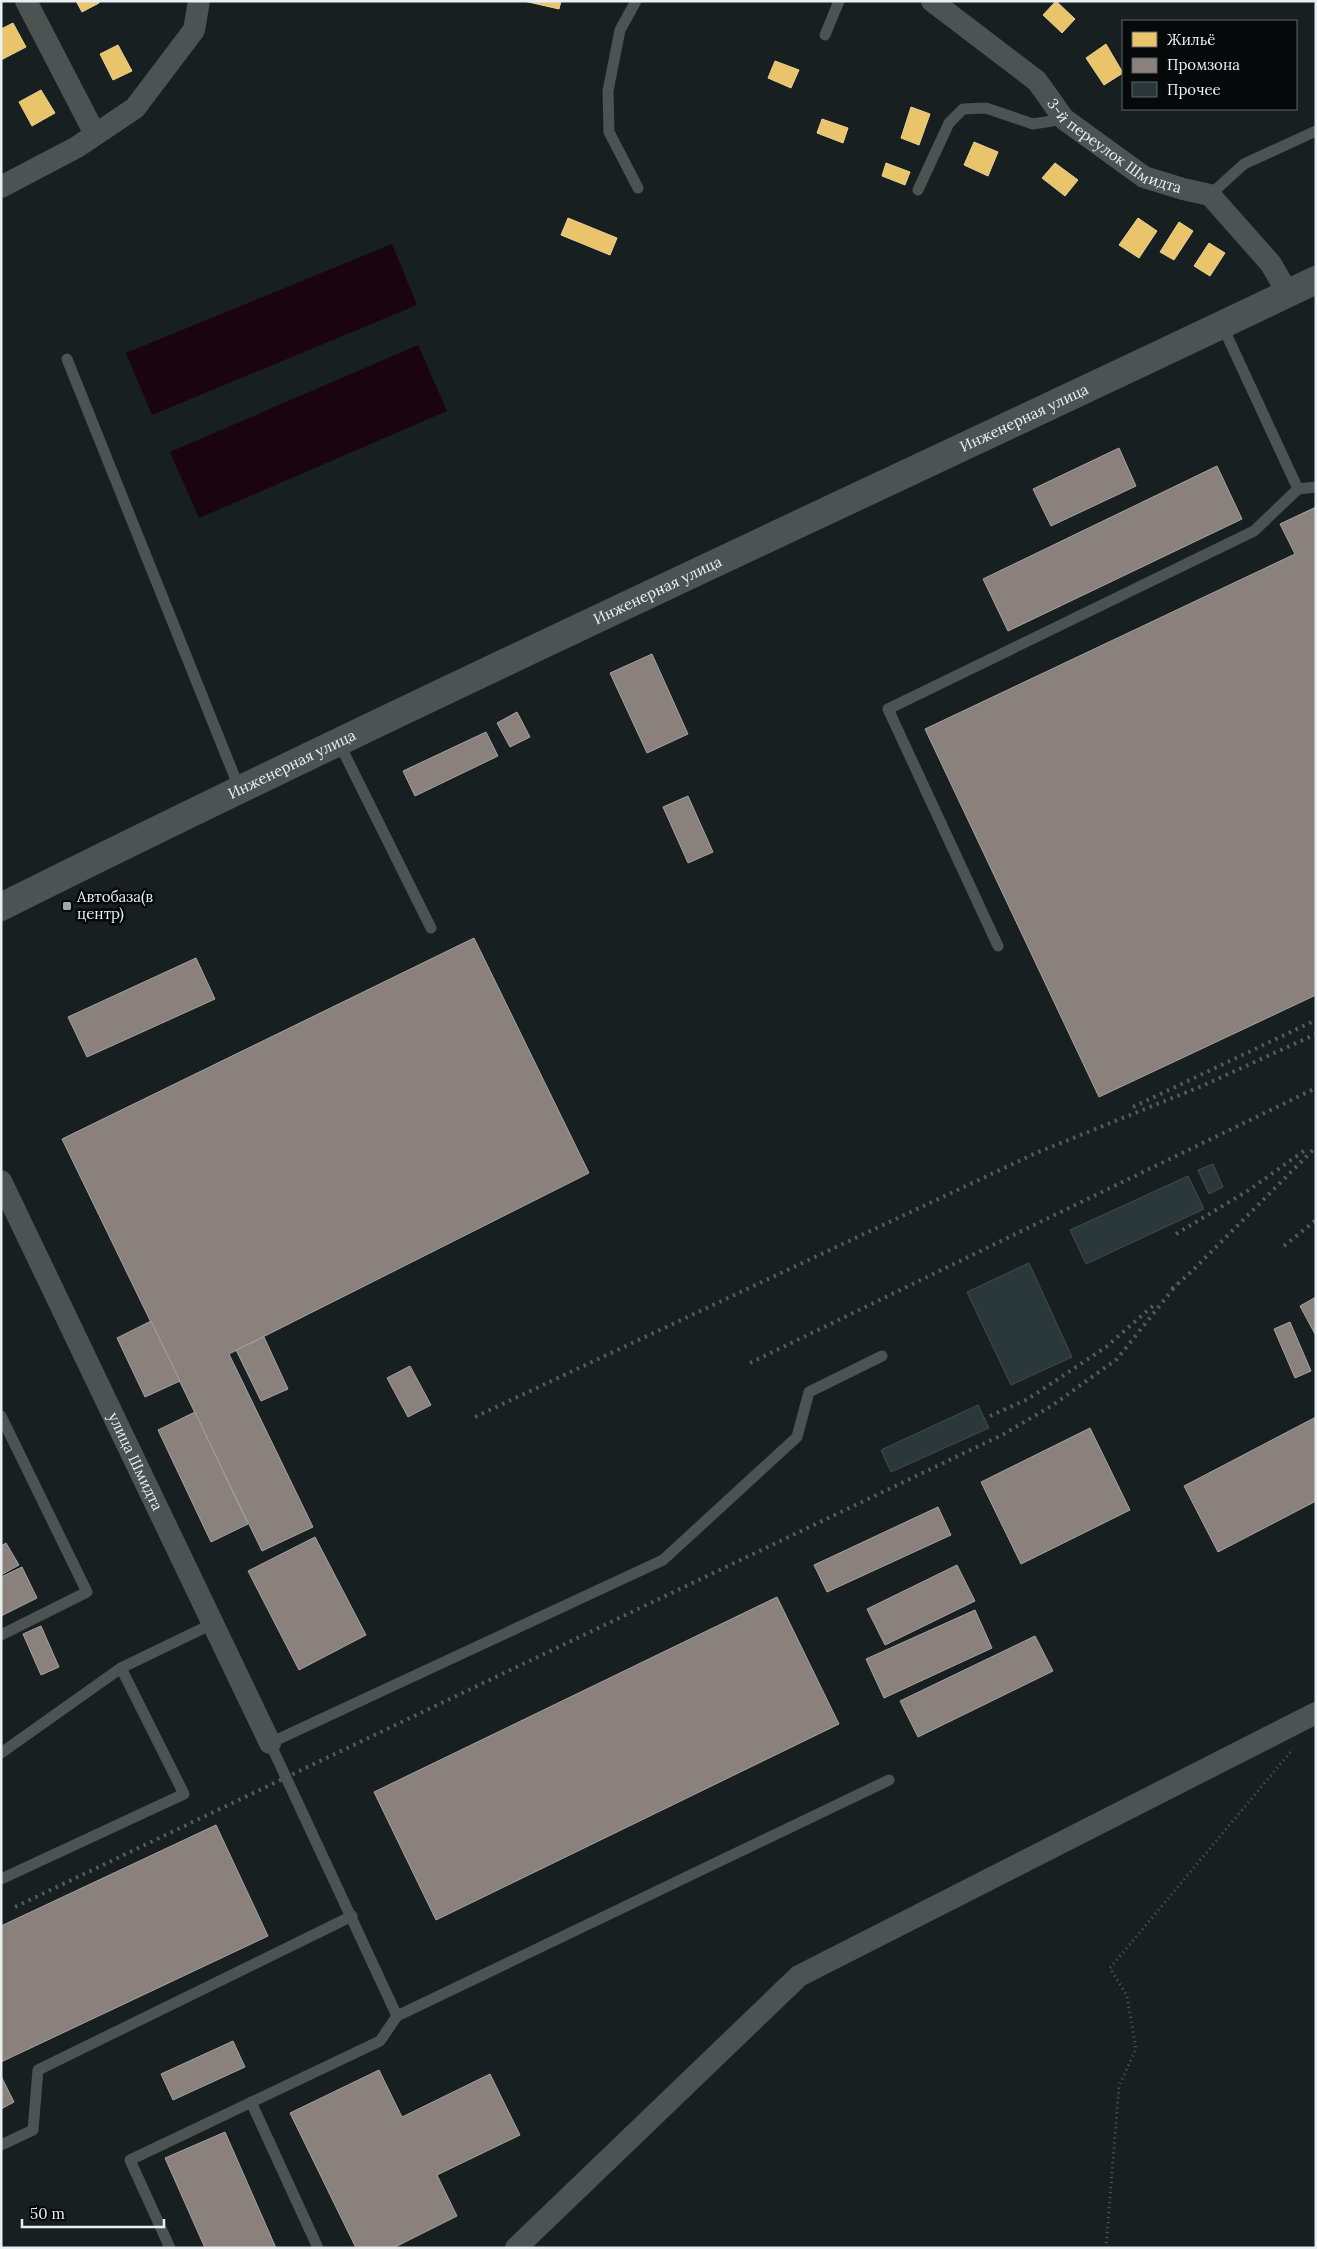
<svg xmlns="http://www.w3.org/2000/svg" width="1317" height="2249" viewBox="0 0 1317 2249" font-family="Lora,serif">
<rect width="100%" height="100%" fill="#181f20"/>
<!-- water -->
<g fill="#1a040f">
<polygon points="392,244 417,305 152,415 126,353"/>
<polygon points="418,345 447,411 199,518 170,452"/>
</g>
<!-- homes -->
<g fill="#e9c46a" stroke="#e9d193">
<polygon points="76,1 99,1 99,3 82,12"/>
<polygon points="524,1 561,1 559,9"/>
<polygon points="1056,1 1075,19 1062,33 1043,15"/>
<polygon points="13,23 26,47 1,60 1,29"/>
<polygon points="1106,44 1123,73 1104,85 1086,58"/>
<polygon points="118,45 132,71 113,80 100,54"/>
<polygon points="775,61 799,70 791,88 768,78"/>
<polygon points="41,90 55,113 32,126 19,102"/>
<polygon points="911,107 930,114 919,145 901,138"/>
<polygon points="822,119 848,128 843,143 817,133"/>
<polygon points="974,142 998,152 988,176 964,165"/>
<polygon points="886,163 910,172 905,185 882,176"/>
<polygon points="1055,163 1078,180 1065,196 1042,178"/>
<polygon points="568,218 617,238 610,255 561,235"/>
<polygon points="1138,218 1157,231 1139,258 1119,245"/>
<polygon points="1179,222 1193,231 1174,260 1160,252"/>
<polygon points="1209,243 1225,253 1210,276 1194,266"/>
</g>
<!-- industry -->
<g fill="#8a817c" stroke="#a6a2a0">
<polygon points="1119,448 1136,486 1051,526 1033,489"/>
<polygon points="1217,466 1242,519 1008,631 983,579"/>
<polygon points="1316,507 1316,995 1099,1097 925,729 1295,554 1280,524"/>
<polygon points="652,654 688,734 647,753 610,673"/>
<polygon points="517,712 530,737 510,747 497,723"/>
<polygon points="486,732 498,756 415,796 403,771"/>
<polygon points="688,796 713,852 688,863 663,807"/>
<polygon points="474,938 589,1173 229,1354 313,1527 262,1551 62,1139"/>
<polygon points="196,958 215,999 87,1057 68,1017"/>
<polygon points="1316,1297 1316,1336 1300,1306"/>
<polygon points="151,1321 180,1381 145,1397 117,1338"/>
<polygon points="1290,1322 1311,1371 1295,1378 1274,1329"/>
<polygon points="264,1337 288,1389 261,1401 236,1350"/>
<polygon points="410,1366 431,1405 408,1417 387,1378"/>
<polygon points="195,1412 248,1524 211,1542 158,1430"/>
<polygon points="1316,1417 1316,1501 1218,1552 1184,1486"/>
<polygon points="1090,1428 1130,1510 1021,1564 981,1482"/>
<polygon points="938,1507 951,1535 827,1592 814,1565"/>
<polygon points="315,1537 366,1635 299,1670 248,1571"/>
<polygon points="6,1543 19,1565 1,1575 1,1546"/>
<polygon points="957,1565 975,1601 885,1645 867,1609"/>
<polygon points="22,1567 37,1598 1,1616 1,1577"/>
<polygon points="777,1597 839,1724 436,1920 374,1792"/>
<polygon points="975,1610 992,1648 884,1698 866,1659"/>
<polygon points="41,1626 59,1667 41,1675 23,1634"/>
<polygon points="1035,1636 1053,1671 918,1737 900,1701"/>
<polygon points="216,1825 268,1936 1,2062 1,1926"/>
<polygon points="233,2041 245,2067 173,2100 161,2074"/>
<polygon points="379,2070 402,2117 490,2074 520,2135 437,2175 457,2216 393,2248 356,2248 290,2113"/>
<polygon points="1,2076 14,2102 1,2109"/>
<polygon points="225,2132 276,2248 205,2248 165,2158"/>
</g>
<!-- building -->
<g fill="#2b383b" stroke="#454a4c">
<polygon points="1213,1164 1223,1187 1209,1194 1198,1170"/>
<polygon points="1188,1176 1204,1209 1086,1264 1070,1230"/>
<polygon points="1029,1263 1072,1357 1011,1385 967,1292"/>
<polygon points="978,1405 989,1428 891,1472 881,1450"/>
</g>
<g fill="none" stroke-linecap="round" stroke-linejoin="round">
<!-- path -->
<polyline stroke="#585c5d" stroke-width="3" stroke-dasharray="1 4" stroke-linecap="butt" points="1106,2248 1119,2086 1136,2049 1127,1996 1110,1968 1293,1749"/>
<!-- service -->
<g stroke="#4d5252" stroke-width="11">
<polyline points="636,1 620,30 608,91 609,132 638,188"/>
<polyline points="825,35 839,1"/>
<polyline points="918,190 949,123 963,109 986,108 1033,124 1064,119"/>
<polyline points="1210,195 1244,164 1316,131"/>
<polyline points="1222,325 1298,489 1316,487"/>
<polyline points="67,359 240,790"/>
<polyline points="339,743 431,928"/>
<polyline points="998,946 888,709 1254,531 1298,489"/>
<polyline points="882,1356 809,1392 797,1437 663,1560 270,1743 397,2016 889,1780"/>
<polyline points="1,1416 87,1592 1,1635"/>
<polyline points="1,1753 121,1668 212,1624"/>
<polyline points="1,1879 184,1794 121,1668"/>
<polyline points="251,2102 318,2248"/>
<polyline points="1,2145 33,2130 38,2070 352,1916"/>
<polyline points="170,2248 130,2160 380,2041 397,2016"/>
</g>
<!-- minor -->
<g stroke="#4d5252" stroke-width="22">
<polyline points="26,1 95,134"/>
<path id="s1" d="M 932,1 L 1037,81 L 1064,119 L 1144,177 L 1183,189 L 1210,195 L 1271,264 L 1288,294"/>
<polyline points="1,187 77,147 135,108 194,30 199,1"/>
<path id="s2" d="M 1,1181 L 270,1743"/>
<polyline points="516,2248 799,1976 1316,1713"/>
</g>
<!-- tertiary -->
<path stroke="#4d5252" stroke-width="28" id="s3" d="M 1,907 C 436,690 878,489 1316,280"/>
<!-- rail -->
<g stroke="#565a5c" stroke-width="4" stroke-dasharray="2.5 5" stroke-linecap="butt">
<polyline points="1133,1107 1316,1020"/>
<polyline points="1176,1234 1249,1190 1308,1148"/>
<polyline points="1284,1246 1316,1220"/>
<polyline points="1172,1289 1191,1272 1316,1147"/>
<polyline points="750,1363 1316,1088"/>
<polyline points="990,1416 1028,1399 1106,1347 1155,1304"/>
<polyline points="475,1417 1036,1153 1202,1086 1316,1034"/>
<polyline points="15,1907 1004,1434 1053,1405 1117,1359 1177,1284"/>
</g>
</g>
<!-- markers -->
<rect fill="#a0a7a9" stroke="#05090a" stroke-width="2" x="62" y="901" width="10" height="10" rx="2.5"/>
<g text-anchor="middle" stroke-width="5" stroke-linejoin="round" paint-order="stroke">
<!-- street labels -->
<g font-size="15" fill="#e9f0f3" stroke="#05090a">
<text dy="5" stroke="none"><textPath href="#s1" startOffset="236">3-й переулок Шмидта</textPath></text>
<text dy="5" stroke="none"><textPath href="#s3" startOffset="1134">Инженерная улица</textPath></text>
<text dy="5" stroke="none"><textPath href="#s3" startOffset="729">Инженерная улица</textPath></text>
<text dy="5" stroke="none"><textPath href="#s3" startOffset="324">Инженерная улица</textPath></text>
<text dy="5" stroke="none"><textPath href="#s2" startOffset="311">улица Шмидта</textPath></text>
</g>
<!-- poi labels -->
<g font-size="15" fill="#e9f0f3" stroke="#05090a" text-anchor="start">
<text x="77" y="902">Автобаза(в<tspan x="77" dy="17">центр)</tspan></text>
</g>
</g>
<!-- border -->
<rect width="1317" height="2249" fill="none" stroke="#e9f0f3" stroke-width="5"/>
<!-- legend -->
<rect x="1122" y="20" width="175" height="90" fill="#05090a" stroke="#606567"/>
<rect x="1132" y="32" width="25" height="15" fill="#e9c46a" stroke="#606567"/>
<text x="1167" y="45" font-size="15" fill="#e9f0f3">Жильё</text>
<rect x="1132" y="58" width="25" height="15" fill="#8a817c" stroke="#606567"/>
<text x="1167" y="70" font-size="15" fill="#e9f0f3">Промзона</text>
<rect x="1132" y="82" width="25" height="15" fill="#2b383b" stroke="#606567"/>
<text x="1167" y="95" font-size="15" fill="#e9f0f3">Прочее</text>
<!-- scale -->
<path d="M22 2219v8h142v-8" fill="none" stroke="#e9f0f3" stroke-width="2.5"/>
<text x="30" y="2219" font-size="15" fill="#e9f0f3" stroke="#05090a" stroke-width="4" paint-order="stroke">50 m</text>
</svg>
